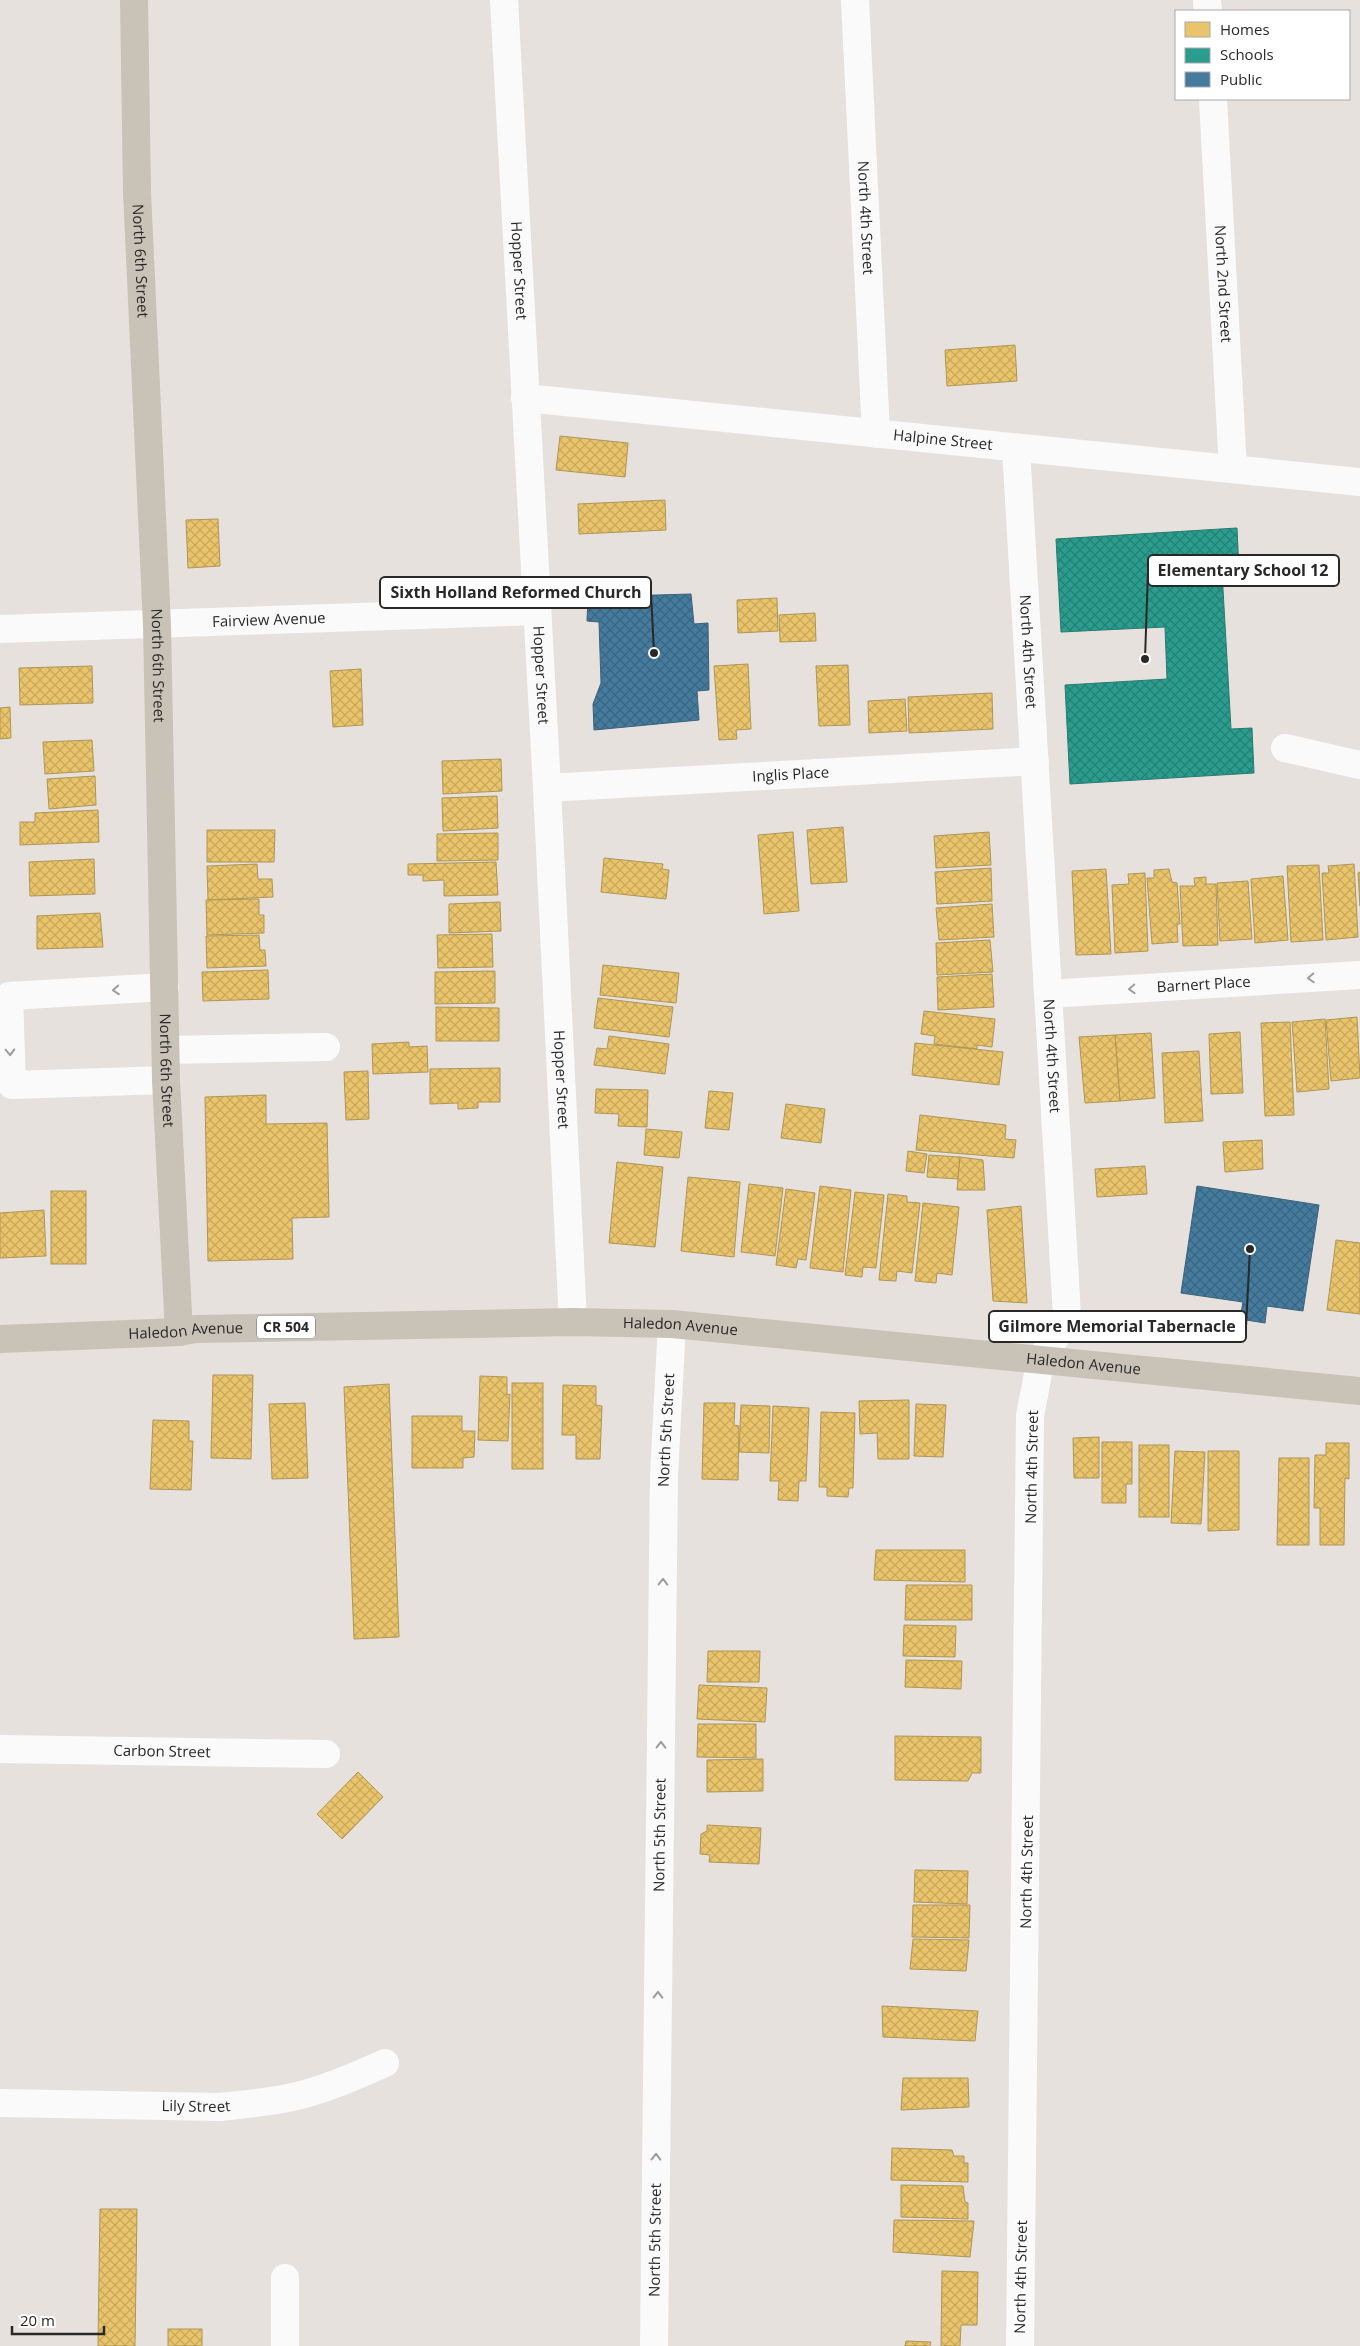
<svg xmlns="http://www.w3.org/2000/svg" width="1360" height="2346" viewBox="0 0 1360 2346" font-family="'Open Sans',sans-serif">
<defs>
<pattern id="homes-cross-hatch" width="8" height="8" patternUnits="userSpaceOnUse" patternTransform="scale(1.25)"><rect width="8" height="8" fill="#e9c46a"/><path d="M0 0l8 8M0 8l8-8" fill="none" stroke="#c8a85c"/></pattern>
<pattern id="schools-cross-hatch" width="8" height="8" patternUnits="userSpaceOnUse" patternTransform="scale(1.25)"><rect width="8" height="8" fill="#2a9d8f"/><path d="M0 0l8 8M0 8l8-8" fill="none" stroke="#248075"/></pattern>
<pattern id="public-cross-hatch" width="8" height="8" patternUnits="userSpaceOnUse" patternTransform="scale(1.25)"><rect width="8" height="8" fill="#457b9d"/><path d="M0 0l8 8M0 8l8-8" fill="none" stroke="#3a6580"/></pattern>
</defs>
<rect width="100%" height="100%" fill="#e7e1dd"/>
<!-- homes -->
<g fill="url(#homes-cross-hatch)" stroke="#af9556">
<polygon points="1015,345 1017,381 947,386 945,350"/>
<polygon points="560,436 628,443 625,477 556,470"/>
<polygon points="665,500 666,530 579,534 578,504"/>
<polygon points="218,519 220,566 188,568 186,520"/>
<polygon points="777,598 778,631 738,633 737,600"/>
<polygon points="815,613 816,641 780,642 779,615"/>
<polygon points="748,664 751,729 736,730 737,739 719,740 714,666"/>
<polygon points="848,665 850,725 819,726 816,666"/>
<polygon points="92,666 93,703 20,705 19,668"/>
<polygon points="361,669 363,725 333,727 330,671"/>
<polygon points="992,693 993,729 909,733 908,697"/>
<polygon points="905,699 907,731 869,733 868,701"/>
<polygon points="10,707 11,738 0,739 0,708"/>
<polygon points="92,740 94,771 45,774 43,742"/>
<polygon points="501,759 502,791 443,794 442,761"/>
<polygon points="95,776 96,805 49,809 47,779"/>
<polygon points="497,796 498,828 443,831 442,798"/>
<polygon points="98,810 99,842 20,845 20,822 35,822 35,813"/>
<polygon points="843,827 847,882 811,884 807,830"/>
<polygon points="207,830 275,830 274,862 207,862"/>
<polygon points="793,832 799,911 764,914 758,835"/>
<polygon points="989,832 991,865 936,868 934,836"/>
<polygon points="498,833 498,860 437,861 437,834"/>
<polygon points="604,858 663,864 662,869 669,870 666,899 601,892"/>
<polygon points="94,859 95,894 30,896 29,862"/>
<polygon points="496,862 498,895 444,896 444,880 423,881 423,875 408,875 408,864"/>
<polygon points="257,864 258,879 272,879 273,897 208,900 207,866"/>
<polygon points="1354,864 1358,937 1326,940 1322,873 1329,873 1328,866"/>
<polygon points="1319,865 1323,940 1291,942 1287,866"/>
<polygon points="991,868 992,901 937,904 935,872"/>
<polygon points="1106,869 1111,954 1076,955 1072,871"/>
<polygon points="1169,869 1172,882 1177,883 1180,924 1177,924 1178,942 1152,944 1147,878 1154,878 1154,870"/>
<polygon points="1360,872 1360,906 1358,873"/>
<polygon points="1145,873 1148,951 1115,953 1112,885 1129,884 1128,874"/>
<polygon points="1283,876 1288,940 1255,943 1251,879"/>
<polygon points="1206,877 1206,884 1216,884 1218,945 1183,946 1180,886 1195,886 1194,878"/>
<polygon points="1248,881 1252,939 1220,941 1217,883"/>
<polygon points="259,899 259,915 264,915 264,933 207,935 206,900"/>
<polygon points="500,902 501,931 449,933 449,904"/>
<polygon points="992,904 994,937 939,940 936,908"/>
<polygon points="100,913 103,947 37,949 37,916"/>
<polygon points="492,934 493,967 438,968 437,935"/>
<polygon points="259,935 260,950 265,950 266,966 207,968 206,936"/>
<polygon points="990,940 993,972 937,975 936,943"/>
<polygon points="603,965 679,973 676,1003 600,995"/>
<polygon points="268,970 269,999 203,1001 202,972"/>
<polygon points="495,971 495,1003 435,1004 435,972"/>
<polygon points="992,974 994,1007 938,1010 937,977"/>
<polygon points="598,998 673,1007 669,1037 594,1028"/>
<polygon points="436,1007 499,1008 499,1041 436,1041"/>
<polygon points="924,1011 995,1019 992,1047 977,1045 977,1049 934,1044 935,1036 921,1034"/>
<polygon points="1357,1017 1360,1078 1331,1081 1326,1020"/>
<polygon points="1325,1019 1329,1089 1297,1092 1292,1022"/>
<polygon points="1290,1022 1294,1115 1265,1116 1261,1023"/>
<polygon points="1240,1032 1243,1093 1211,1094 1209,1034"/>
<polygon points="1151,1033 1155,1098 1120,1101 1115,1035"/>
<polygon points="1115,1035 1120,1101 1085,1103 1079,1037"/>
<polygon points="609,1036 669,1044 665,1074 594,1065 597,1048 607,1049"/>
<polygon points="409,1042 409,1047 427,1046 428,1072 373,1074 372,1044"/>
<polygon points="915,1043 1003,1052 999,1085 912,1075"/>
<polygon points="1199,1051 1203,1121 1165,1123 1162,1053"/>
<polygon points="500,1068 500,1102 478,1102 478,1108 458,1109 458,1103 430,1104 430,1069"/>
<polygon points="368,1071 369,1119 346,1120 344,1072"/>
<polygon points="596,1089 648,1090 647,1127 618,1126 619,1114 595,1113"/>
<polygon points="709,1091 733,1093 729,1130 705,1128"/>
<polygon points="266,1095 266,1124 327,1123 329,1217 292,1218 293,1259 208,1261 205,1097"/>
<polygon points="786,1104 825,1109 821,1143 781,1138"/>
<polygon points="920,1115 1006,1125 1005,1139 1016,1140 1014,1158 916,1150"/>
<polygon points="646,1129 682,1132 679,1158 644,1155"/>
<polygon points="1262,1140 1263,1169 1225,1172 1223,1142"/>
<polygon points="908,1151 927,1154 924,1173 906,1171"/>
<polygon points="929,1155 960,1157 958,1179 927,1177"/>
<polygon points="960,1157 983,1160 985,1190 957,1190"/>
<polygon points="617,1162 663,1167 655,1247 609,1243"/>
<polygon points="1145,1166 1147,1194 1097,1197 1095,1169"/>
<polygon points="688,1177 740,1182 734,1257 681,1251"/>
<polygon points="749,1184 783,1188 775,1256 741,1252"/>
<polygon points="820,1186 851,1190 843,1272 810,1268"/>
<polygon points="786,1189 815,1193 806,1260 798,1259 796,1268 776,1265"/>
<rect x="51" y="1191" width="35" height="73"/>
<polygon points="855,1192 884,1195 876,1268 863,1267 862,1277 845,1275"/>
<polygon points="888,1194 907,1196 907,1202 920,1203 912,1273 897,1271 896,1281 879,1280"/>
<polygon points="923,1203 959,1207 952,1275 937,1273 936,1283 915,1281"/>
<polygon points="1021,1206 1027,1303 993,1301 987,1210"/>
<polygon points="44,1210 46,1256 0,1258 0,1213"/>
<polygon points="1336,1240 1360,1243 1360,1314 1327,1310"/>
<polygon points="213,1375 253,1375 251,1459 211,1458"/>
<polygon points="480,1376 507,1377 507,1395 510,1394 508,1441 478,1440"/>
<rect x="512" y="1383" width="31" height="86"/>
<polygon points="389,1384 399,1637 354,1639 344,1387"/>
<polygon points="563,1385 596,1386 596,1405 602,1406 600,1459 576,1459 576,1435 562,1435"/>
<polygon points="909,1400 909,1459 878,1459 877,1433 860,1434 859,1401"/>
<polygon points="305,1403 308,1478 272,1479 269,1404"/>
<polygon points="704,1403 735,1403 734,1425 739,1426 738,1480 702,1479"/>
<polygon points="916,1404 946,1405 943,1457 914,1456"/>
<polygon points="741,1405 770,1406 769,1453 739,1452"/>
<polygon points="773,1406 809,1408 806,1481 799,1481 798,1501 778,1500 779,1481 770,1481"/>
<polygon points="821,1412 855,1413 853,1488 849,1488 848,1497 827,1496 827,1487 819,1487"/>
<polygon points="412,1416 462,1416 462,1431 475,1431 474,1457 463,1458 463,1468 412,1468"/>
<polygon points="153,1420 189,1421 189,1441 193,1441 191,1490 150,1489"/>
<polygon points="1099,1437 1099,1478 1074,1478 1073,1438"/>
<polygon points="1102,1442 1132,1442 1132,1484 1126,1484 1126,1503 1102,1503"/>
<polygon points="1326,1443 1349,1443 1349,1479 1345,1478 1344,1545 1320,1545 1320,1508 1314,1508 1315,1455 1326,1455"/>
<rect x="1139" y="1445" width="30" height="72"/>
<polygon points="1175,1451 1205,1452 1201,1524 1171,1523"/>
<polygon points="1208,1451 1239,1451 1239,1530 1208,1531"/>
<polygon points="1279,1458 1309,1458 1309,1545 1277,1545"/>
<polygon points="876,1550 965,1550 965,1582 874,1580"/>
<polygon points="906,1585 972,1585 972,1620 905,1620"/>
<polygon points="904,1625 956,1626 955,1657 903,1656"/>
<polygon points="708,1651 760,1651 759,1682 707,1682"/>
<polygon points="906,1660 962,1661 961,1689 905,1687"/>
<polygon points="699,1685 767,1688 765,1722 697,1719"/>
<polygon points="698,1724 756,1724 756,1758 697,1757"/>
<polygon points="895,1736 981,1737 981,1773 972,1773 968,1781 895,1780"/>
<polygon points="763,1759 763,1791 707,1792 707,1760"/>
<polygon points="358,1772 383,1797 342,1839 317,1814"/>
<polygon points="707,1825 761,1828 759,1864 709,1862 710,1855 700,1854 701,1834 707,1831"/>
<polygon points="915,1870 968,1871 967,1904 914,1902"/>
<polygon points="913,1905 970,1905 969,1938 912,1937"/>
<polygon points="913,1939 969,1940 966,1971 910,1969"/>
<polygon points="882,2006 978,2011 975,2041 883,2037"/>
<polygon points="903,2078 968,2078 969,2107 901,2110"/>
<polygon points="892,2148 952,2150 954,2156 964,2156 964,2163 968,2163 968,2182 891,2180"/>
<polygon points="901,2185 963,2186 965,2202 968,2203 968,2219 901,2217"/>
<polygon points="100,2209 137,2209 135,2346 98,2346"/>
<polygon points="894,2220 974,2221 970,2257 893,2252"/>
<polygon points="942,2271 978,2272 977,2325 961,2325 960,2346 941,2346"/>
<rect x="168" y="2329" width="34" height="17"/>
<polygon points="906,2341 931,2342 930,2346 905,2346"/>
</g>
<!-- schools -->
<polygon fill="url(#schools-cross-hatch)" stroke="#297a70" points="1237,528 1239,571 1222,572 1231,729 1252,728 1254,773 1070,784 1065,685 1167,679 1165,627 1061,632 1056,539"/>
<!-- public -->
<g fill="url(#public-cross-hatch)" stroke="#3c627a">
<polygon points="691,594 694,624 708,623 709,690 697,691 699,720 594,730 593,704 601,683 599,622 587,621 588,597"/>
<polygon points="1197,1186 1319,1205 1303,1311 1267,1306 1265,1323 1240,1319 1243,1302 1181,1293"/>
</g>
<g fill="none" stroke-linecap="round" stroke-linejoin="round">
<!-- minor -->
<g stroke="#fbfafa" stroke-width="28">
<path id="s1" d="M 504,0 L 547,788 L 573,1322"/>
<path id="s2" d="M 855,0 L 876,434"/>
<polyline points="1207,0 1208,11"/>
<path id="s3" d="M 1213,99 L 1233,469"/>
<path id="s4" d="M 525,398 L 1360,482"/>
<path id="s5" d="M 1016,448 L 1067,1315 L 1064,1325 L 1041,1358 L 1030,1416 L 1020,2346"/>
<path id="s6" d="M 0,629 L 537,611"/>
<polyline points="1285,748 1360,765"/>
<path id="s7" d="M 547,788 L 1035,761"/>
<polyline points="165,987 9,996 12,1085 166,1080"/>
<path id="s8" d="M 1048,994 L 1360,975"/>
<polyline points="166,1050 326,1047"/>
<path id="s9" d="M 0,1749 L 326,1754"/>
<path id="s10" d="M 0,2103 L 220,2107 C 247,2104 275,2102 301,2095 C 331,2087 358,2075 385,2063"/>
<polyline points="285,2346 285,2278"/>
<path id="s11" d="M 654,2346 L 664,1475 L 672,1324"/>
</g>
<!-- major -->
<g stroke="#c9c2b7" stroke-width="28">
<path id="s12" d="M 134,0 L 137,192 L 157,625 L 166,1080 L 179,1332"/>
<path id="s13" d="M 0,1339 L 179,1332 L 196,1329 L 573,1322 L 672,1324 L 1360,1391"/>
</g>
</g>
<!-- one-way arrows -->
<defs><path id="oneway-chevron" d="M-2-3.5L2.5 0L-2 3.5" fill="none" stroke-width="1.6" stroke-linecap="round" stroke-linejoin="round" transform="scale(1.25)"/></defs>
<g stroke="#9c9c9c">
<use href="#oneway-chevron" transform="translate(1311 978) rotate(177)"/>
<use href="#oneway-chevron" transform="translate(1132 989) rotate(177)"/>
<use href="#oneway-chevron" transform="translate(116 990) rotate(176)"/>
<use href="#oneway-chevron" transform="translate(10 1052) rotate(88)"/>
<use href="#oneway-chevron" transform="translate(663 1582) rotate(-89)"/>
<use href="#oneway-chevron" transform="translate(661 1745) rotate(-89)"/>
<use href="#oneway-chevron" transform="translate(658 1995) rotate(-89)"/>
<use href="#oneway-chevron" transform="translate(656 2157) rotate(-89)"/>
</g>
<g text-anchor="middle" stroke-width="5" stroke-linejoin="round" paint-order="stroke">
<!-- shield labels -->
<rect fill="#fff" stroke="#686868" stroke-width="1" x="257" y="1315.5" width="58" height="23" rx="4"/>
<g font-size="14" font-weight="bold" fill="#282828">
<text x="286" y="1332">CR 504</text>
</g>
<!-- street labels -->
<g font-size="15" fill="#282828" stroke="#fff">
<text dy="5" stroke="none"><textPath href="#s2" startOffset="218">North 4th Street</textPath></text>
<text dy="5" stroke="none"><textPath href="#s12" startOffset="261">North 6th Street</textPath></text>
<text dy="5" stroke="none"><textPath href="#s1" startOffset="271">Hopper Street</textPath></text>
<text dy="5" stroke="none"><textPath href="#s3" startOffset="185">North 2nd Street</textPath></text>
<text dy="5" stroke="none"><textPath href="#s4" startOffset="420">Halpine Street</textPath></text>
<text dy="5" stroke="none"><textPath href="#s6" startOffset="269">Fairview Avenue</textPath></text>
<text dy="5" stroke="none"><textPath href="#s5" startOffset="204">North 4th Street</textPath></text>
<text dy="5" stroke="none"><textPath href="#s12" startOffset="666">North 6th Street</textPath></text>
<text dy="5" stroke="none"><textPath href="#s1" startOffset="676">Hopper Street</textPath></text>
<text dy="5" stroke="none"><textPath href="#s7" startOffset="244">Inglis Place</textPath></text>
<text dy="5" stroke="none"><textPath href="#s8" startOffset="156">Barnert Place</textPath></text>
<text dy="5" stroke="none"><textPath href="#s5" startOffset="609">North 4th Street</textPath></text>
<text dy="5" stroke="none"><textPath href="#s12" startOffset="1071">North 6th Street</textPath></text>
<text dy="5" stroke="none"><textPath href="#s1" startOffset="1081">Hopper Street</textPath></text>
<text dy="5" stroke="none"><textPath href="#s13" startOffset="681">Haledon Avenue</textPath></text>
<text dy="5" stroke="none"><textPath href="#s13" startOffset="186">Haledon Avenue</textPath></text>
<text dy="5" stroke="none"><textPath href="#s13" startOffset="1086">Haledon Avenue</textPath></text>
<text dy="5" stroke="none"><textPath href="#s11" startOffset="916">North 5th Street</textPath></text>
<text transform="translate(1032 1467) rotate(-89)" y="5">North 4th Street</text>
<text dy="5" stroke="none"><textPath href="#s9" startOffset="162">Carbon Street</textPath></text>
<text dy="5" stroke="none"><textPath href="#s11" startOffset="511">North 5th Street</textPath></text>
<text transform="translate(1027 1872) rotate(-89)" y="5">North 4th Street</text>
<text dy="5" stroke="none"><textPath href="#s10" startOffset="196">Lily Street</textPath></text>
<text dy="5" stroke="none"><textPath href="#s11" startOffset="106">North 5th Street</textPath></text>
<text transform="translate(1021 2277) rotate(-89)" y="5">North 4th Street</text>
</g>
</g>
<!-- callouts -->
<path fill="none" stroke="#282828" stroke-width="2" d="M1145 659L1148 571M654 653L651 593M1250 1249L1246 1327"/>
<g fill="#282828" stroke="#fff" stroke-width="2">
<circle cx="1145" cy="659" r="5"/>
<circle cx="654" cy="653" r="5"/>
<circle cx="1250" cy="1249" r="5"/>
</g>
<g fill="#fff" stroke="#282828" stroke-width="2">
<rect x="1148" y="555" width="191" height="31" rx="5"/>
<rect x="380" y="577" width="271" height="31" rx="5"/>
<rect x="989" y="1311" width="257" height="31" rx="5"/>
</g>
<g font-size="16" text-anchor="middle" font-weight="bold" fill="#282828">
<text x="1243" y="576">Elementary School 12</text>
<text x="516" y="598">Sixth Holland Reformed Church</text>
<text x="1117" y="1332">Gilmore Memorial Tabernacle</text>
</g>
<!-- legend -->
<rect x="1175" y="10" width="175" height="90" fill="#ffffff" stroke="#a9a9a9"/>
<rect x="1185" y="22" width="25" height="15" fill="#e9c46a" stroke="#a9a9a9"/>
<text x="1220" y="35" font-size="15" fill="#282828">Homes</text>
<rect x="1185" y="48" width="25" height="15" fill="#2a9d8f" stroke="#a9a9a9"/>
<text x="1220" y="60" font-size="15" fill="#282828">Schools</text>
<rect x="1185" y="72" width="25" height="15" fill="#457b9d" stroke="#a9a9a9"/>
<text x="1220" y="85" font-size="15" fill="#282828">Public</text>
<!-- scale -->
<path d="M12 2326v8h92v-8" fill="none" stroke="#282828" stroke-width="2.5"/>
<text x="20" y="2326" font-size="15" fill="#282828" stroke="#ffffff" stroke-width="4" paint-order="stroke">20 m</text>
</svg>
